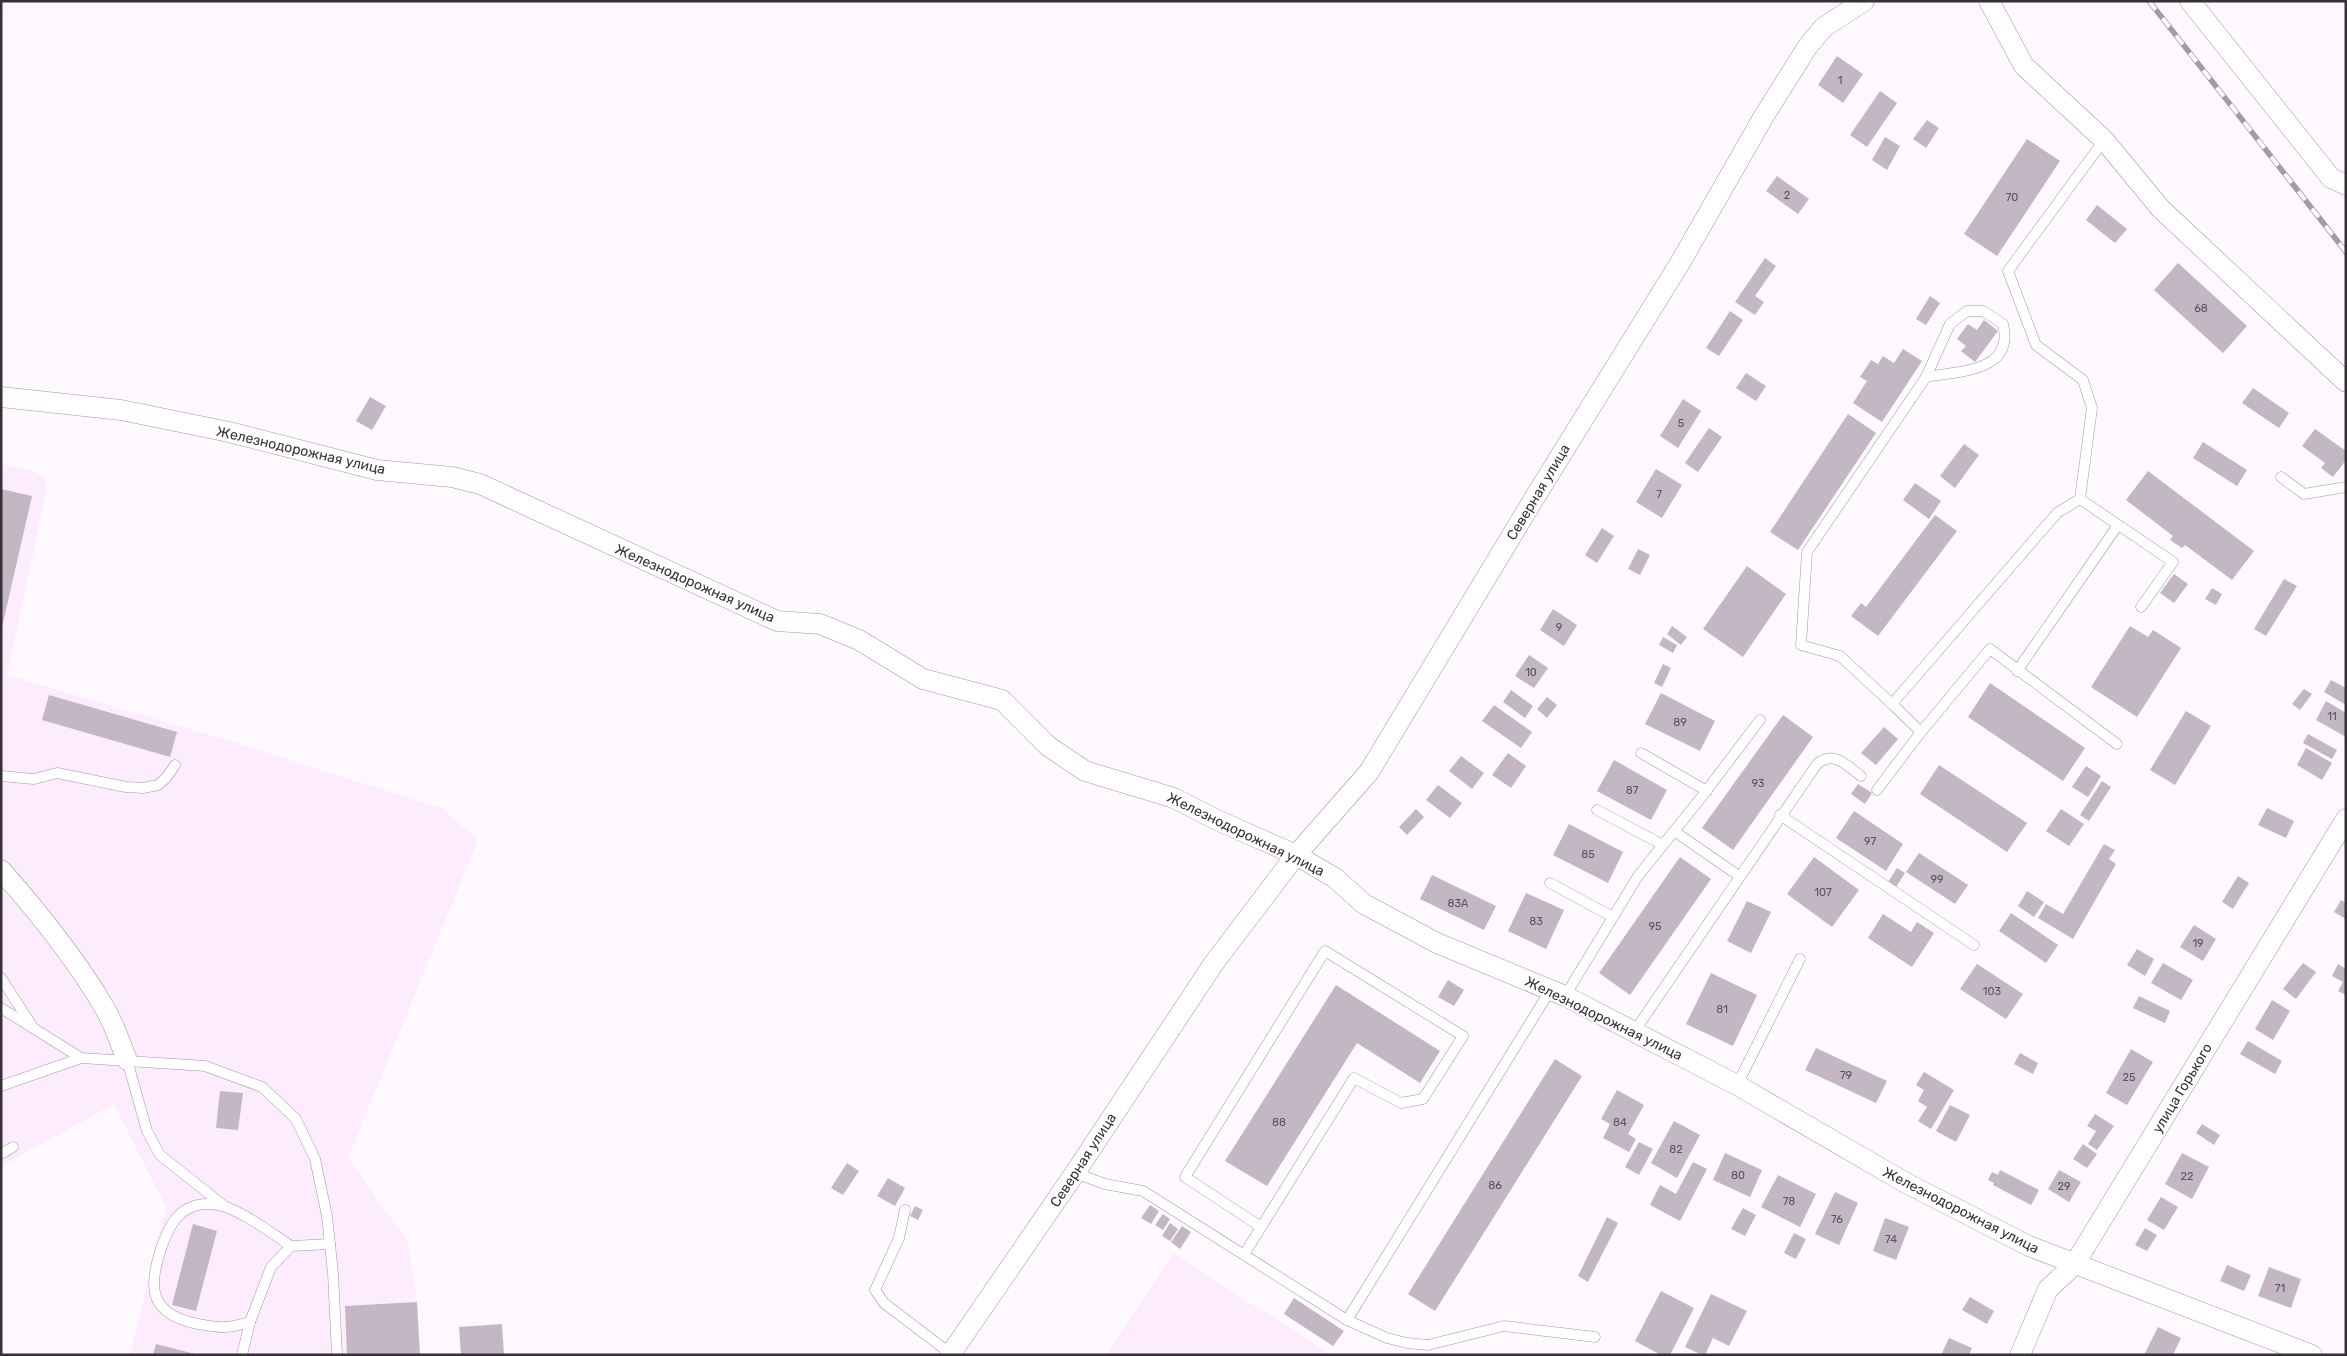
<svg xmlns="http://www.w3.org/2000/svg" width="2347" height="1356" viewBox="0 0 2347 1356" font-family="Rubik,sans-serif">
<rect width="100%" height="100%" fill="#fef9fe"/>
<!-- built -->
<g fill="#fdecfd">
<polygon points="1,464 29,470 45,477 46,492 7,675 240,744 443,809 478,840 348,1158 408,1242 417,1302 420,1355 130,1355 166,1207 114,1104 1,1166"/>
<polygon points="1173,1253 1331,1355 1107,1355"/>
</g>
<!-- building -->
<g fill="#c2b7c2">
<polygon points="1837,56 1863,74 1843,103 1818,85"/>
<polygon points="1880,91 1897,103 1867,147 1850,135"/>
<polygon points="1927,120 1939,128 1926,148 1913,139"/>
<polygon points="1885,137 1900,146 1887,170 1872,160"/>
<polygon points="2027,139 2060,161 1997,256 1964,234"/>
<polygon points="1777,176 1809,199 1798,214 1766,191"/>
<polygon points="2097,205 2127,229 2115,243 2086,220"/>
<polygon points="1765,258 1776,266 1755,296 1764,302 1755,315 1735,302"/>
<polygon points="2178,263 2247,326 2223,353 2154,290"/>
<polygon points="1930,296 1940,303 1926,325 1916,319"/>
<polygon points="1730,311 1743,320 1719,356 1706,348"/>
<polygon points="1984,320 1998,331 1975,362 1961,351 1966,346 1957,339 1968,324 1977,330"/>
<polygon points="1903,349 1922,361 1882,422 1853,403 1867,381 1860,377 1871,360 1878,364 1883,356 1894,363"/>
<polygon points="1746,373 1766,386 1756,401 1736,388"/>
<polygon points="2253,388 2289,413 2279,428 2242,403"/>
<polygon points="370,397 386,406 372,430 356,421"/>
<polygon points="1683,399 1701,411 1678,448 1660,436"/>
<polygon points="1848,414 1876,433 1798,550 1770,532"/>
<polygon points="1709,428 1722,437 1698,472 1685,463"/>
<polygon points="2315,429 2346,451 2346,460 2333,477 2321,468 2325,463 2302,446"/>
<polygon points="2203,442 2247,470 2237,486 2193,458"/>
<polygon points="1964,444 1979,455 1955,488 1940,476"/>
<polygon points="1656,469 1682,485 1662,518 1636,502"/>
<polygon points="2148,471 2254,551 2232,580 2185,545 2182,548 2170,540 2173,536 2126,500"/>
<polygon points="1915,483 1941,501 1929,519 1903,500"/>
<polygon points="1,489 32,496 2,627 1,627"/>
<polygon points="1935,515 1957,531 1878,636 1851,616 1861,603 1866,607"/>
<polygon points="1602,528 1614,536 1597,563 1585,555"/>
<polygon points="1638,549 1650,555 1640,575 1628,569"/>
<polygon points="1747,566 1786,594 1743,657 1703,629"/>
<polygon points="2174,574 2188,584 2174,603 2160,593"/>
<polygon points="2284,579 2297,586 2266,636 2254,629"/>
<polygon points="2212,588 2222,594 2216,605 2205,599"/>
<polygon points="1553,609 1577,625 1564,646 1540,630"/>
<polygon points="1672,626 1687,637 1681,645 1667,634"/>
<polygon points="2130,626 2148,637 2153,630 2181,648 2137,717 2091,687"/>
<polygon points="1663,637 1677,645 1673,653 1659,645"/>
<polygon points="1529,655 1548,668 1534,688 1515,676"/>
<polygon points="1663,664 1671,668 1662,687 1654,683"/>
<polygon points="2331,680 2346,688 2346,705 2324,692"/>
<polygon points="1990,683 2085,748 2063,781 1968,717"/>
<polygon points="2304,689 2312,694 2300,710 2292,704"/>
<polygon points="1511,690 1533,706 1525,718 1503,702"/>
<polygon points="1661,693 1715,721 1700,751 1645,724"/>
<polygon points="49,695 177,732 170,757 42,720"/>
<polygon points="1547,697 1557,705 1547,718 1537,709"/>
<polygon points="2326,701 2346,713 2346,737 2316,720"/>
<polygon points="1494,705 1532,732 1521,748 1482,721"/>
<polygon points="2186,711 2211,726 2175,785 2150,770"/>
<polygon points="1783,715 1813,737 1733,850 1702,828"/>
<polygon points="1884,727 1898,739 1876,765 1861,753"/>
<polygon points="2308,734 2337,750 2332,759 2303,743"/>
<polygon points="2306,748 2332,763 2322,780 2297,765"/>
<polygon points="1508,753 1526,766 1511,788 1492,775"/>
<polygon points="1461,756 1484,773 1472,789 1449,771"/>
<polygon points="1614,760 1667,790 1651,820 1597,791"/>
<polygon points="1939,765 2027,823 2007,852 1920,794"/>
<polygon points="2086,766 2101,776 2088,797 2072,787"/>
<polygon points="2102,781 2111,787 2089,821 2080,815"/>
<polygon points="1858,784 1872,793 1865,804 1851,794"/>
<polygon points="1438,785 1462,803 1450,818 1426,800"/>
<polygon points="2267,808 2294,821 2286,838 2258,825"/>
<polygon points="1416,809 1424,817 1407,835 1399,827"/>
<polygon points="2061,809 2084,824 2069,846 2046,831"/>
<polygon points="1854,811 1903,844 1886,871 1836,838"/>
<polygon points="1569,824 1623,852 1608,883 1553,855"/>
<polygon points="2104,844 2115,850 2109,859 2116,864 2073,939 2038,918 2046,904 2063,914"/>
<polygon points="1919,853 1968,885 1955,904 1906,872"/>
<polygon points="1680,857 1711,879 1630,995 1599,973"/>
<polygon points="1814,857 1859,890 1832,927 1787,894"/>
<polygon points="1897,868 1905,873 1896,887 1888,882"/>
<polygon points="1432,875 1496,906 1484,930 1420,899"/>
<polygon points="2238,876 2249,883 2233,909 2222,902"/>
<polygon points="2027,891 2044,902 2034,917 2018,906"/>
<polygon points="1526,893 1564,910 1546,949 1508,931"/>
<polygon points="2341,900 2346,903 2346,919 2334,912"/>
<polygon points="1747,901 1771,912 1751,953 1727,941"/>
<polygon points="2011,913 2058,945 2046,963 1999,931"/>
<polygon points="1883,914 1911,932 1917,922 1934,933 1912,967 1868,938"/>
<polygon points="2194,925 2216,939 2203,961 2180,947"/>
<polygon points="2137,949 2154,959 2145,976 2127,965"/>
<polygon points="2163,963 2193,980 2181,1000 2151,983"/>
<polygon points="2303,963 2316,972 2296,999 2283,989"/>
<polygon points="1977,964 2023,994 2006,1019 1960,989"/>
<polygon points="2338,964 2346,969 2346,995 2338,991 2343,982 2332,976"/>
<polygon points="1711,973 1757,995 1733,1046 1686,1024"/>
<polygon points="1448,980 1464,990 1454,1006 1438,997"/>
<polygon points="1336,985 1440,1051 1420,1083 1357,1043 1267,1186 1225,1161"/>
<polygon points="2139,996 2170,1011 2165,1023 2133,1008"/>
<polygon points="2272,1000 2290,1011 2273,1040 2255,1029"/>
<polygon points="2248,1041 2282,1061 2275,1074 2240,1054"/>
<polygon points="1816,1048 1887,1081 1876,1103 1805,1070"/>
<polygon points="2131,1049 2153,1062 2127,1105 2106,1093"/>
<polygon points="2020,1053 2038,1063 2033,1074 2014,1064"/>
<polygon points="1555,1059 1582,1076 1435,1311 1408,1294"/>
<polygon points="1924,1072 1954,1090 1931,1129 1918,1121 1927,1107 1918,1101 1924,1090 1916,1085"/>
<polygon points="1617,1090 1644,1105 1628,1134 1636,1139 1629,1152 1603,1138 1610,1124 1601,1119"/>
<polygon points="220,1091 243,1093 238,1130 216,1128"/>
<polygon points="1950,1105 1970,1115 1956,1142 1936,1131"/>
<polygon points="2095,1114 2114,1126 2097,1150 2088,1144 2096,1131 2087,1126"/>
<polygon points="1674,1121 1700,1135 1677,1178 1651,1163"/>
<polygon points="2202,1124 2220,1135 2214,1145 2196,1133"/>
<polygon points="1639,1142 1653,1149 1639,1175 1625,1167"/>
<polygon points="2083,1144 2097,1154 2087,1168 2073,1159"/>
<polygon points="1725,1153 1762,1170 1750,1197 1713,1180"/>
<polygon points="2182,1153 2209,1167 2192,1199 2165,1184"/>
<polygon points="1693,1162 1707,1169 1680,1221 1650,1205 1660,1185 1676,1194"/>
<polygon points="847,1163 859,1171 843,1195 831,1188"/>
<polygon points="2000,1170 2039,1190 2031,1205 1993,1185 1994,1183 1988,1180 1992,1172 1998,1175"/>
<polygon points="2059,1170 2081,1182 2069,1202 2048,1189"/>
<polygon points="1778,1175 1816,1194 1800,1227 1761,1207"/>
<polygon points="888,1178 905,1188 895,1206 877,1196"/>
<polygon points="1835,1192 1858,1203 1839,1245 1815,1234"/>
<polygon points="2161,1197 2178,1207 2164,1230 2147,1220"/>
<polygon points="1150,1205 1159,1211 1151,1224 1141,1218"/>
<polygon points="915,1206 923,1210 918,1220 910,1216"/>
<polygon points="1743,1208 1756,1215 1745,1236 1731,1229"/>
<polygon points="1163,1214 1170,1219 1163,1230 1155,1225"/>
<polygon points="1607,1217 1618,1223 1588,1282 1578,1276"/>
<polygon points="1885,1218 1909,1227 1896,1260 1873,1251"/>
<polygon points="1170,1223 1178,1229 1170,1241 1162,1236"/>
<polygon points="193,1224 217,1231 196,1311 172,1305"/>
<polygon points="1182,1226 1191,1232 1180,1249 1171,1242"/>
<polygon points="2145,1228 2157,1235 2147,1251 2135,1245"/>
<polygon points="1794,1233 1806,1239 1796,1259 1784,1253"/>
<polygon points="2227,1265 2251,1275 2244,1291 2220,1281"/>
<polygon points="2269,1267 2301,1279 2291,1308 2258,1296"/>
<polygon points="1661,1291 1694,1308 1670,1355 1661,1355 1635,1341"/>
<polygon points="1711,1294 1747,1311 1729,1346 1713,1338 1705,1355 1702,1355 1685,1347"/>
<polygon points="1970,1297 1994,1311 1987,1324 1962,1310"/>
<polygon points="1294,1298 1344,1331 1333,1346 1284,1314"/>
<polygon points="417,1302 420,1355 347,1355 345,1306"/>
<polygon points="502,1324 504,1355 461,1355 459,1327"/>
<polygon points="2158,1327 2181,1338 2173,1355 2144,1355"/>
<polygon points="1949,1338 1972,1348 1969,1355 1941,1355"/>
<polygon points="156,1344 195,1354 195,1355 153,1355"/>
</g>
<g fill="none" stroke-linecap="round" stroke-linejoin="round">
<defs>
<g id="service">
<polyline points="2104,140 2008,271 2036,345 2083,380 2092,408 2080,499 2173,562 2141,607"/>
<path d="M 1926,377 C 1959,371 2015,372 2003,324 L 1983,311 L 1967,311 L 1950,324 L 1926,377 L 1807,552 L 1801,645 L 1840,656 L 1892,704 L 2057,513 L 2080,499"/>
<polyline points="2281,477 2304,494 2346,487"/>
<polyline points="2017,671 2118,525"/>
<polyline points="1892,704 1921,732"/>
<polyline points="1641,753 1707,791"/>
<polyline points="1,776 34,779 57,773 126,787 143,788 158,785 166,778 175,765"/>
<polyline points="1877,790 1921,732 1990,649 2117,744"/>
<polyline points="1597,810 1663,845"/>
<polyline points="1780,815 1974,945"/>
<polyline points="1674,831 1739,876"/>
<polyline points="1550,883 1613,917"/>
<polyline points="1,978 32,1026"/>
<polyline points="1565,996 1638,876 1700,799 1760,720"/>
<polyline points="1,1008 81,1058"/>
<path d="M 1634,1032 L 1817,764 C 1834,750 1846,765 1861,776"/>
<polyline points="127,1060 147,1131 160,1155 223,1205"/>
<polyline points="1737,1085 1800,959"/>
<polyline points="1,1086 81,1058 205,1066 262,1087 296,1119 315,1159 327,1216 333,1273 337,1355"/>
<polyline points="1,1154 13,1147"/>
<polyline points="1075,1173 1105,1184 1143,1191 1347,1320 1387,1338 1407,1343 1428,1345 1504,1326 1595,1337"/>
<polyline points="905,1210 899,1238 875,1290 884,1303 951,1354"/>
<polyline points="1245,1253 1354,1078 1401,1103 1423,1099 1463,1036 1325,951 1185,1177 1261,1227"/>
<polyline points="1347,1320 1551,989"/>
<path d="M 250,1322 C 226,1329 221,1328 198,1324 C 153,1315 147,1292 160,1252 C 169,1223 182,1199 218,1205 C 238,1208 273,1234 291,1246"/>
<polyline points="242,1355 250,1322 271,1267 291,1246 330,1244"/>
</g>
<g id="minor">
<polyline points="1989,1 2024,66 2104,140 2161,209 2346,382"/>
<polyline points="2190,1 2331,178 2346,185"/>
<polyline points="1,397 121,410 229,432 377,470 452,477 480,484 777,621 820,624 859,640 923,679 1002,700 1048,746 1085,771 1174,798 1217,820 1296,855 1335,878 1364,904 1437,943 1565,996 1737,1085 1906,1183 2029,1246 2312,1355"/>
<path d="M 1,870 C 38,912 76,959 104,1007 C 114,1023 120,1043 127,1060"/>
<polyline points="950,1355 1075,1173 1214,963 1296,855 1369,772 1535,497 1680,263 1764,116 1808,46 1824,27 1864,1"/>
<polyline points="2020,1355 2048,1289 2074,1265 2346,819"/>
</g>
</defs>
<!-- service casing -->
<use href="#service" stroke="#a297a1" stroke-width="11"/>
<!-- minor casing -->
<use href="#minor" stroke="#a297a1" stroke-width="21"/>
<!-- service -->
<use href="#service" stroke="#fff" stroke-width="10"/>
<!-- minor -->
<use href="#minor" stroke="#fff" stroke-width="20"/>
<defs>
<polyline id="rail" points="2149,1 2346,252"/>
</defs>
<!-- rail casing -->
<use href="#rail" stroke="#a19ca1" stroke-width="5.5"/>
<!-- rail -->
<use href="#rail" stroke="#fff" stroke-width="4" stroke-dasharray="11" stroke-linecap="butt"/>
</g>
<g text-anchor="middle" stroke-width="4" stroke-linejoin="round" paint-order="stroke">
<!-- number labels -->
<g font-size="11" fill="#595259">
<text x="1840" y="84">1</text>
<text x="1787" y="199">2</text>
<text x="2012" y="201">70</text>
<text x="2201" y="312">68</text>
<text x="1681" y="427">5</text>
<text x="1659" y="498">7</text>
<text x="1559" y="631">9</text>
<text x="1531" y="676">10</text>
<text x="2332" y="720">11</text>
<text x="1680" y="726">89</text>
<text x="1758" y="787">93</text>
<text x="1632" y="794">87</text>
<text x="1870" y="845">97</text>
<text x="1588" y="858">85</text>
<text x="1937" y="883">99</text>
<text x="1823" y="896">107</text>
<text x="1458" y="907">83А</text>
<text x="1536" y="925">83</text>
<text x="1655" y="930">95</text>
<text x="2198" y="947">19</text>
<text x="1992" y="995">103</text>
<text x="1722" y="1013">81</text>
<text x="1846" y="1079">79</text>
<text x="2129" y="1081">25</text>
<text x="1279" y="1126">88</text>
<text x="1620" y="1126">84</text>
<text x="1676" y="1153">82</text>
<text x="1738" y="1179">80</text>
<text x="2187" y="1180">22</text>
<text x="1495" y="1189">86</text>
<text x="2064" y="1190">29</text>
<text x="1789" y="1205">78</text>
<text x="1837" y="1223">76</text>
<text x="1891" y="1243">74</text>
<text x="2280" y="1292">71</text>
</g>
<!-- street labels -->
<g font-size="14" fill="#363136" stroke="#fff">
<text transform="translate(301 450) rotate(13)" y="5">Железнодорожная улица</text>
<text transform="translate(1538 492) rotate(-59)" y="5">Северная улица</text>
<text transform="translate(695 583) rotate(24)" y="5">Железнодорожная улица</text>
<text transform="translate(1246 834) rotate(26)" y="5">Железнодорожная улица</text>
<text transform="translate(1604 1018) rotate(26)" y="5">Железнодорожная улица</text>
<text transform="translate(2182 1088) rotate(-59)" y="5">улица Горького</text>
<text transform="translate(1083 1160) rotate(-57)" y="5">Северная улица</text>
<text transform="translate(1961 1210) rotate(27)" y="5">Железнодорожная улица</text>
</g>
</g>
<!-- border -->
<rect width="2347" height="1356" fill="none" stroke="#363136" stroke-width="5"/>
</svg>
